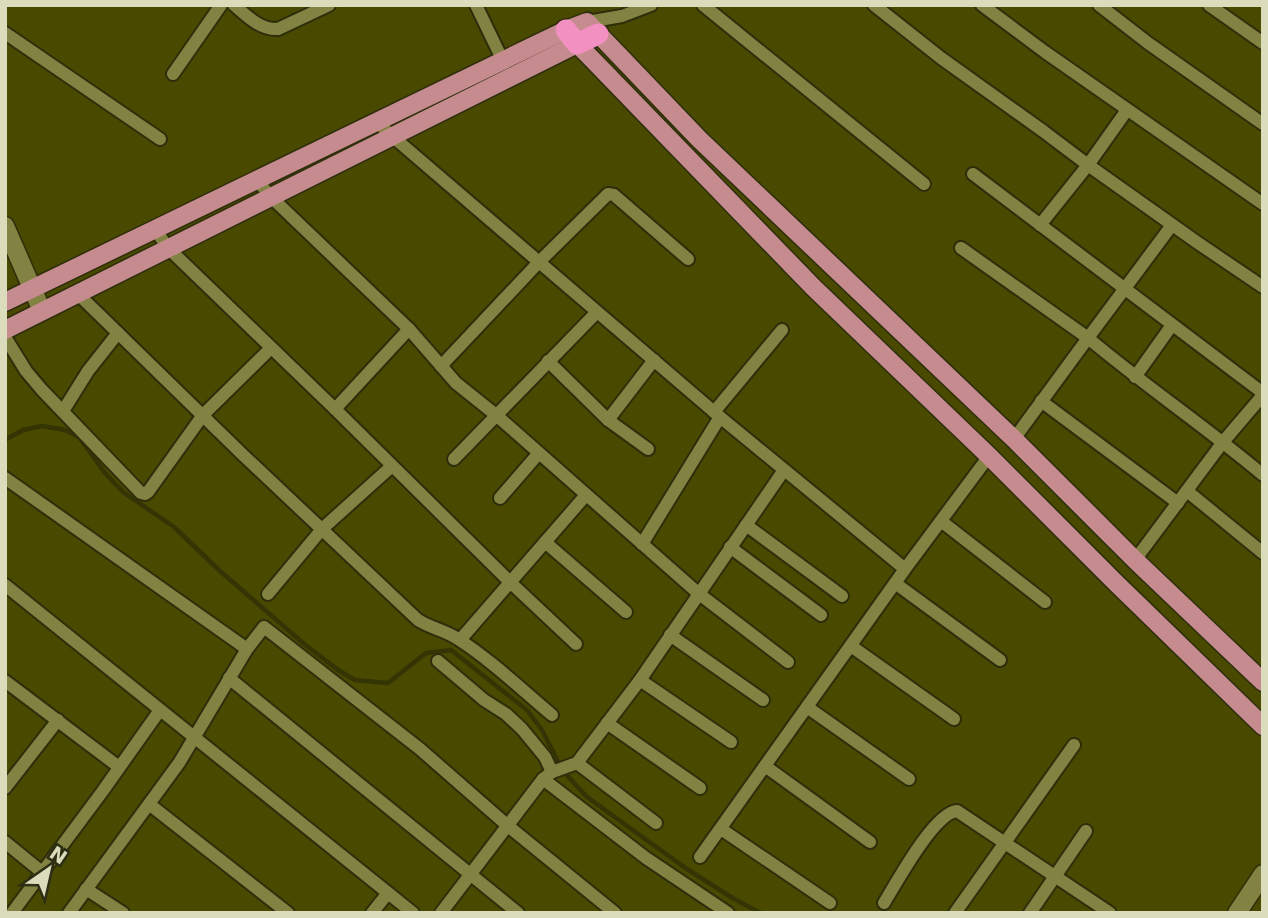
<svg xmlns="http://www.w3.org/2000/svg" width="1268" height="918" viewBox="0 0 1268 918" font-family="'DejaVu Sans',sans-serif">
<rect width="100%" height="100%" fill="#494900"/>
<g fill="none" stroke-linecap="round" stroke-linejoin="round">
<!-- stream -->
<polyline stroke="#343404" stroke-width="4.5" points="5,440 23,430 42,426 65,430 79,437 105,473 123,492 174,527 220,571 303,643 338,670 355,680 388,683 426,653 451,650 527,710 542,730 563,771 587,797 684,867 734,899 761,913"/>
<defs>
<g id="street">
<path d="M 234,5 C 247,16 260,30 278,29 L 329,5"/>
<polyline points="476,5 503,61"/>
<polyline points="703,5 924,184"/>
<polyline points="874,5 941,58 1043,131 1088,165 1198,243 1263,287"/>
<polyline points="982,5 1045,52 1263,204"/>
<polyline points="1099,5 1148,43 1263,124"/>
<polyline points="1209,5 1263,43"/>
<polyline points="587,22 622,16 651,5"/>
<polyline points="5,33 160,139"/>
<polyline points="173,74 221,5"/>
<polyline points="377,122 392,136 720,417 905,569 989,456"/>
<polyline points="973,174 1263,393"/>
<polyline points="257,180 271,197 409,329 456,383 496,415 698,593 788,662"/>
<polyline points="1040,225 1088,165 1127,110"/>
<polyline points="155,229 168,248 335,409 510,582 576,644"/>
<polyline points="961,248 1088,338 1172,225"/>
<path d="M 77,293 L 242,454 L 418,620 C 430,628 445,630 458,639 C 492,661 521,689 552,715"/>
<polyline points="5,337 26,371 42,390 141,493 145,494 148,492 203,415 271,348"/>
<polyline points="548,361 608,420 648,449"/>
<polyline points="441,366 539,262 608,194 614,195 688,259"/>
<polyline points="1135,377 1172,325"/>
<polyline points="1041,401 1178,503"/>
<polyline points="335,409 409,329"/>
<polyline points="63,411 88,371 118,333"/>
<polyline points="714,412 782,330"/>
<polyline points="608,420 654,360"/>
<path d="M 1014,439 L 1088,338 C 1145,386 1206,427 1263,475"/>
<polyline points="454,459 597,312"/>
<polyline points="5,478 247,649"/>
<polyline points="1187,491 1263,553"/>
<polyline points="500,498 539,453"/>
<polyline points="941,521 1045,602"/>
<polyline points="746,525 842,596"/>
<polyline points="545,542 626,612"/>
<polyline points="642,544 720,417"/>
<polyline points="730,547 821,615"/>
<polyline points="1135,560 1223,442 1263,395"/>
<polyline points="895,583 1000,660"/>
<polyline points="5,585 413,913"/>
<polyline points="268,594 322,529 392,466"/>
<polyline points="670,635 763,700"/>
<polyline points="460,640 586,495"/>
<polyline points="851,646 954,719"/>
<polyline points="438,661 484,700 506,714 522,729 545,757 552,772"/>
<polyline points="229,678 518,913"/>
<polyline points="640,680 731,742"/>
<polyline points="5,681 119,767"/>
<polyline points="807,707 909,779"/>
<polyline points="607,723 700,788"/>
<polyline points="577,763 656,823"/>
<polyline points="765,766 870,842"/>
<polyline points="543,779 646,858 728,913"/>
<polyline points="5,788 58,720"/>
<polyline points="149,804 288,913"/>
<polyline points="721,829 830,903"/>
<polyline points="5,842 43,873"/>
<polyline points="700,857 905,569"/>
<polyline points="86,889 123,913"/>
<path d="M 884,903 C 897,882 934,813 957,811 L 1110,913"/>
<polyline points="12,913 102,792 160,710"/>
<polyline points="69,913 179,763 247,649 264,627 420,749 508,826 615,913"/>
<polyline points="372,913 388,893"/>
<polyline points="441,913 543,779 552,772 577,763 640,680 784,470"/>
<polyline points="955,913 1074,745"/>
<polyline points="1030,913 1086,831"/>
</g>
<g id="secondary">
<polyline points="5,226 42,311"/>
<polyline points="1237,913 1263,874"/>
</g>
<g id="primary">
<polyline points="5,302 566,30 587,22 699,139 1014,439 1135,560 1263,682"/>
<polyline points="5,330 577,44 590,57 813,287 989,456 1116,583 1263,726"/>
</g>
<polyline id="highway" points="566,30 577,44 598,34"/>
</defs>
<!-- street casing -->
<use href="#street" stroke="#2e2e0c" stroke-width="16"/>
<!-- secondary casing -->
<use href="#secondary" stroke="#2e2e0c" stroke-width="21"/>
<!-- primary casing -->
<use href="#primary" stroke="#2e2e0c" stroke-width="21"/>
<!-- highway casing -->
<use href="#highway" stroke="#2e2e0c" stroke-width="24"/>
<!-- street -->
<use href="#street" stroke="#828242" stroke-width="12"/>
<!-- secondary -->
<use href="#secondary" stroke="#828242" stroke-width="18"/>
<!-- primary -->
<use href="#primary" stroke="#c58b8e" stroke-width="18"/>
<!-- highway -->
<use href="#highway" stroke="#f291c1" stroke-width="21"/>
</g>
<!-- border -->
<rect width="1268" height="918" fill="none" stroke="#dbdcbc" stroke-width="14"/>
<!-- north arrow -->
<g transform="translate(49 869) rotate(34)" stroke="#2d2e13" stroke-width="5" paint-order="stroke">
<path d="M0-5L12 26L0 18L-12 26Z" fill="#dbdcbc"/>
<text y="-10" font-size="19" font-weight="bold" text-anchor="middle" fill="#dbdcbc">N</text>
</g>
</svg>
